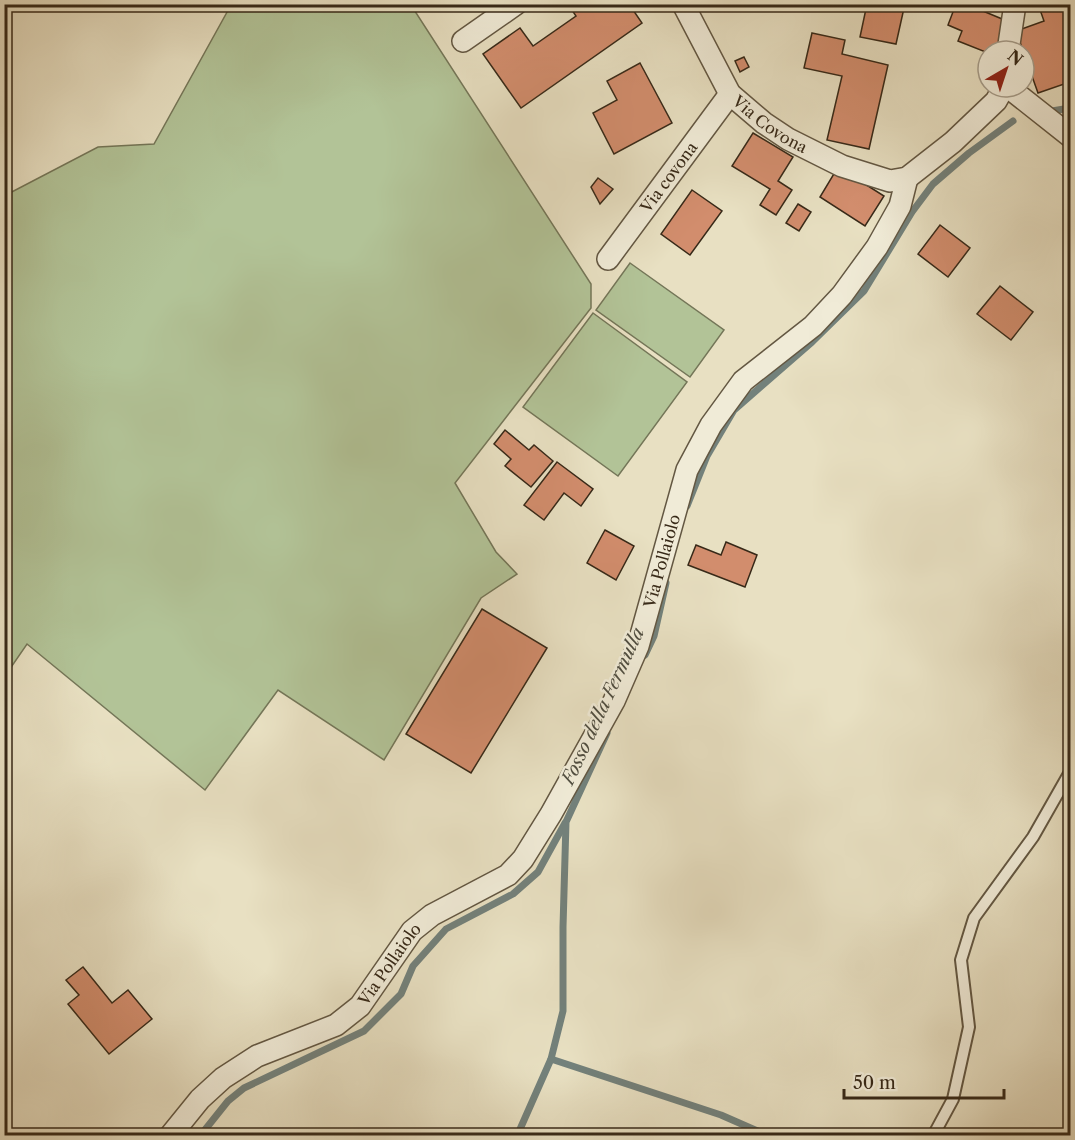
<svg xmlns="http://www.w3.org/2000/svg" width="1075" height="1140" viewBox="0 0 1075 1140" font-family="'Libre Caslon Text',serif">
<rect width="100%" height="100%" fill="#e8e0c2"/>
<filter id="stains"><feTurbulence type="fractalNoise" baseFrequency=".00333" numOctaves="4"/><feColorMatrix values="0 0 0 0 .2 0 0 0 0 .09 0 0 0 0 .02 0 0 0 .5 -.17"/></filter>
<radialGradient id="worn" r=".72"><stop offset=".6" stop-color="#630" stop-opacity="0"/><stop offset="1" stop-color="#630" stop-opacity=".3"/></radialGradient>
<!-- green -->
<g fill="#b2c397" stroke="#747658" stroke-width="1.5">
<polygon points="231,5 411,5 591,284 591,308 455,483 496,552 517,574 481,598 384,760 278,690 205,790 27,644 5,676 4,196 98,147 154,144"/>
<polygon points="630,263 724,330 690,377 596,310"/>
<polygon points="593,313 687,382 618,476 523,407"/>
</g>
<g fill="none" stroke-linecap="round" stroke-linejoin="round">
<!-- stream -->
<g stroke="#73817b" stroke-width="7">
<polyline points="1052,111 1070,108"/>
<polyline points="687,506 707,456 734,410 812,342 864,291 912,212 933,184 969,153 1013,121"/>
<polyline points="645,655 654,636 666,583"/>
<polyline points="551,1059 721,1115 769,1136"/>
<polyline points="200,1136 228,1101 244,1088 364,1031 401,994 413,966 446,929 513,894 538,872 565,823"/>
<polyline points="517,1136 551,1059 563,1011 563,927 566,822 607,733"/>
</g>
</g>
<!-- building -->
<g fill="#d28d6d" stroke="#372918" stroke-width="1.5">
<polygon points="568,4 629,4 642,23 521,108 483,54 520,28 533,46 576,16"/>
<polygon points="867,4 914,4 913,10 904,8 896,44 860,37"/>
<polygon points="956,4 966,4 1007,21 995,51 988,51 988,53 958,41 962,31 948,25"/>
<polygon points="1038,4 1070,4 1070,82 1038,93 1016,31 1044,21"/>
<polygon points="812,33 845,40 842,54 888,65 869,149 827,140 842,76 804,68"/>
<polygon points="744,57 749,67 740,72 735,61"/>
<polygon points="640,63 672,123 614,154 593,113 617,100 607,81"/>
<polygon points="753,133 793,157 778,181 792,190 776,215 760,205 770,189 732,166"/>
<polygon points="838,167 884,196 865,226 820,197"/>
<polygon points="598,178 613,189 600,204 591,187"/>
<polygon points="692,190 722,211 690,255 661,234"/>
<polygon points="798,204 811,212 799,231 786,223"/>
<polygon points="940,225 970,248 948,277 918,254"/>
<polygon points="1000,286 1033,312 1011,340 977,314"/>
<polygon points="505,430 529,450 534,445 553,461 531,487 505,466 511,459 494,444"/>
<polygon points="557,462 593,489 581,506 564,493 544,520 524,505"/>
<polygon points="605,530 634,546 616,580 587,563"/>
<polygon points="726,542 757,555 745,587 688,565 696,545 721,555"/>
<polygon points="482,609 547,648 471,773 406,734"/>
<polygon points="83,967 112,1003 128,990 152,1019 109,1054 68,1004 79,995 66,980"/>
</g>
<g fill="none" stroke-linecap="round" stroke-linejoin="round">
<defs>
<polyline id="lane" points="933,1136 953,1099 969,1027 961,960 974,918 1033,837 1070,772"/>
<g id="street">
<path id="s1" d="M 683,4 L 730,94 L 764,123 L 788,139 L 842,166 L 890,181 L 907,178 L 953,142 L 996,101 L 1004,87"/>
<polyline points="463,41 516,4"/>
<polyline points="1008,51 1015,4"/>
<polyline points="1008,87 1070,136"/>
<path id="s2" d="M 608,259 L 730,94"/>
<path id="s3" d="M 170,1136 L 200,1099 L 223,1078 L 257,1056 L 336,1025 L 360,1006 L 412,931 L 432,915 L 508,875 L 523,859 L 551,814 L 614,701 L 638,646 L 687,470 L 711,425 L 743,381 L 813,326 L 842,295 L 877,247 L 900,206 L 907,178"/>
</g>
</defs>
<!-- lane casing -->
<use href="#lane" stroke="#635742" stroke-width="14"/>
<!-- street casing -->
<use href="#street" stroke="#635742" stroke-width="24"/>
<!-- lane -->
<use href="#lane" stroke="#f0ebd7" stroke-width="10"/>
<!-- street -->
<use href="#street" stroke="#f0ebd7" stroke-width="21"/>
</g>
<g text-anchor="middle" stroke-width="5" stroke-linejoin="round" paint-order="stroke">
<!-- street labels -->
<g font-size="16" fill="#372918" stroke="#f0ebd7">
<text dy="6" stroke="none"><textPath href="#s1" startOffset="152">Via Covona</textPath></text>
<text dy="6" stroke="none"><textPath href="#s2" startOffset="102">Via covona</textPath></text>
<text dy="6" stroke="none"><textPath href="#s3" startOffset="790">Via Pollaiolo</textPath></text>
<text dy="6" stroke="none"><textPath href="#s3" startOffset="286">Via Pollaiolo</textPath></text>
</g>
<!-- water labels -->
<g font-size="18" font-style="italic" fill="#504e41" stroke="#f0ebd7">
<text transform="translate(603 706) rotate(-65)" y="6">Fosso della Fermulla</text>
</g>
</g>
<!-- margin -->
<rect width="1075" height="1140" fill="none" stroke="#e8e0c2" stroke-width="24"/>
<rect x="6" y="6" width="1063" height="1128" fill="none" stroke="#372918" stroke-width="3"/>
<rect x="12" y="12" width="1051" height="1116" fill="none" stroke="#372918" stroke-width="1.5"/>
<!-- north arrow -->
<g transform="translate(1006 69) rotate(39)"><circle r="28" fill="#f0ebd7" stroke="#a69d8b" stroke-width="1.5"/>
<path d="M0-4.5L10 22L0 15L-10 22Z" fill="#8f2418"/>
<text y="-9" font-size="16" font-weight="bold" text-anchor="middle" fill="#372918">N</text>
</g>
<!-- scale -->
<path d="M844 1089v9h160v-9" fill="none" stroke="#372918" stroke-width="3"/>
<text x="853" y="1089" font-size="18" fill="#372918" stroke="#f0ebd7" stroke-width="4.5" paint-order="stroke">50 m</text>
<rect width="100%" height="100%" filter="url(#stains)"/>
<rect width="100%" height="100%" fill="url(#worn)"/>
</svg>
